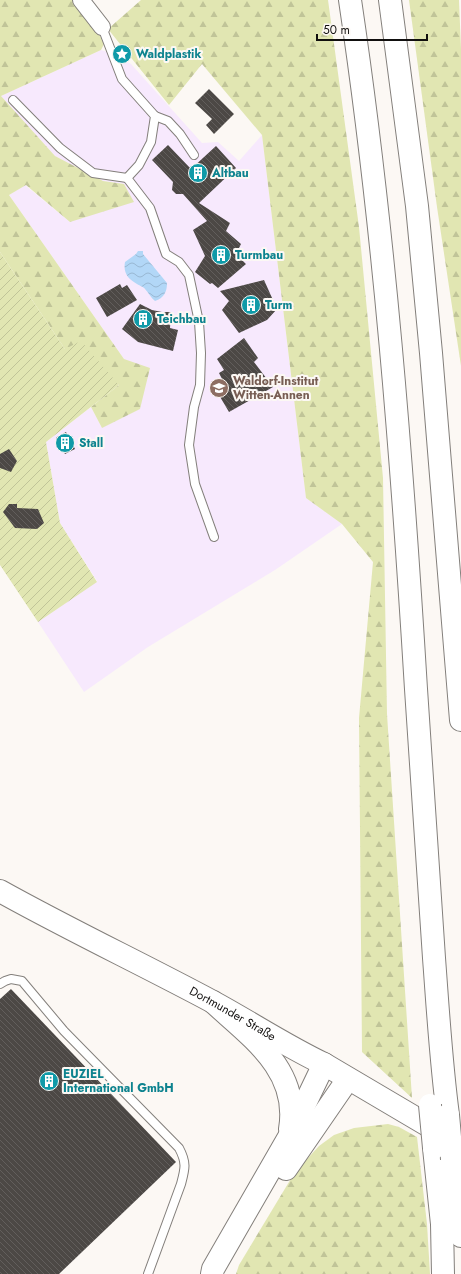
<svg xmlns="http://www.w3.org/2000/svg" width="461" height="1274" viewBox="0 0 461 1274" font-family="Jost,sans-serif">
<defs>
<pattern id="forest-firs" width="22" height="20" patternUnits="userSpaceOnUse"><rect width="22" height="20" fill="#e1e6b2"/><path d="M5 1l3.5 6h-7zM16 11l3.5 6h-7z" fill="#c0c498"/></pattern>
<pattern id="garden-furrows" width="10" height="10" patternUnits="userSpaceOnUse"><rect width="10" height="10" fill="#e1e6b2"/><path d="M-1 1l2-2M0 10L10 0M9 11l2-2" fill="none" stroke="#c0c498"/></pattern>
<pattern id="water-waves" width="16" height="10" patternUnits="userSpaceOnUse"><rect width="16" height="10" fill="#b2d7f7"/><path d="M0 5q4-4 8 0t8 0" fill="none" stroke="#98b7d3"/></pattern>
<pattern id="building-back-hatch" width="6" height="6" patternUnits="userSpaceOnUse"><rect width="6" height="6" fill="#4c4845"/><path d="M-1 5l2 2M0 0l6 6M5-1l2 2" fill="none" stroke="#625e5c"/></pattern>
</defs>
<rect width="100%" height="100%" fill="#fcf8f4"/>
<!-- education -->
<polygon fill="#f7e9fd" points="101,50 111,53 131,64 202,143 218,142 239,161 262,135 306,498 342,524 275,570 148,647 84,692 38,622 97,581 60,523 46,442 91,407 102,428 124,359 9,195 25,185 70,222 124,184 103,181 55,156 1,96"/>
<!-- forest -->
<g fill="url(#forest-firs)">
<polygon points="0,0 73,0 97,30 104,44 101,50 1,96 55,156 103,181 124,184 134,202 70,222 26,185 9,195 124,359 150,368 140,409 102,428 91,407 119,385 65,349 0,252"/>
<polygon points="141,0 328,0 359,227 383,478 387,714 412,1098 362,1052 359,718 373,562 342,524 306,498 262,135 202,64 169,105 108,29"/>
<polygon points="409,0 459,0 461,49 461,366 437,207"/>
<polygon points="388,1124 399,1127 417,1137 427,1224 430,1274 236,1274 239,1265 295,1172 319,1146 334,1135 354,1128"/>
</g>
<!-- garden -->
<polygon fill="url(#garden-furrows)" points="0,252 65,349 81,341 119,385 46,442 60,523 97,582 38,622 0,565"/>
<!-- water -->
<path fill="url(#water-waves)" d="M 138,251 L 143,251 L 143,254 L 167,283 C 167,292 164,298 155,301 C 151,298 149,293 145,289 C 144,287 140,286 137,284 C 128,279 123,273 125,262 L 136,254 Z"/>
<!-- building -->
<g fill="url(#building-back-hatch)">
<polygon points="209,89 234,114 214,134 206,125 212,119 195,103"/>
<polygon points="168,145 191,169 216,146 236,168 199,203 230,223 226,231 241,244 236,254 246,264 218,288 212,283 210,284 195,272 205,256 193,230 207,221 183,194 176,194 172,190 173,182 152,160"/>
<polygon points="264,280 277,309 267,320 239,333 222,310 229,301 220,291"/>
<polygon points="120,284 122,288 127,285 137,300 107,317 96,298"/>
<polygon points="140,304 152,310 162,312 171,312 170,328 178,330 173,351 138,342 122,329"/>
<polygon points="244,338 258,358 254,362 273,387 229,412 216,390 225,385 219,373 224,370 217,359"/>
<polygon points="66,432 75,449 65,454 56,438"/>
<polygon points="9,449 17,461 11,472 0,468 0,454"/>
<polygon points="9,504 17,504 17,508 38,509 44,523 37,529 15,528 3,512"/>
<polygon points="11,989 176,1162 59,1274 0,1274 0,999"/>
</g>
<g fill="none" stroke-linecap="round" stroke-linejoin="round">
<defs>
<g id="service">
<polyline points="102,27 122,79 155,116 151,142 139,165 127,178 150,208 166,254 179,262 189,275 199,322 201,353 200,385 194,407 189,445 195,484 214,537"/>
<polyline points="13,100 60,148 93,173 127,178"/>
<polyline points="155,116 168,121 180,134 194,155"/>
<path d="M 0,984 L 5,981 L 11,979 L 22,981 L 64,1031 L 179,1148 C 187,1163 185,1169 181,1184 L 148,1274"/>
</g>
<polyline id="minor" points="81,0 102,27"/>
<g id="secondary">
<path id="s1" d="M 0,891 C 70,930 142,964 213,1002 C 250,1022 286,1046 324,1064 L 446,1136"/>
</g>
<g id="motorway">
<path d="M 350,0 C 384,228 402,459 416,689 C 422,779 428,868 434,958 C 438,1011 441,1063 448,1115"/>
<polyline points="390,0 417,206 431,353 461,720"/>
<path d="M 213,1002 C 251,1037 300,1070 290,1129"/>
<polyline points="434,1148 442,1224 443,1274"/>
<polyline points="452,1159 461,1236"/>
<polyline points="286,1169 348,1079"/>
<polyline points="212,1274 213,1269 289,1137 324,1064"/>
</g>
</defs>
<!-- service casing -->
<use href="#service" stroke="#837f7b" stroke-width="10"/>
<!-- minor casing -->
<use href="#minor" stroke="#837f7b" stroke-width="18"/>
<!-- secondary casing -->
<use href="#secondary" stroke="#837f7b" stroke-width="24"/>
<!-- motorway casing -->
<use href="#motorway" stroke="#837f7b" stroke-width="24"/>
<!-- service -->
<use href="#service" stroke="#fff" stroke-width="8"/>
<!-- minor -->
<use href="#minor" stroke="#fff" stroke-width="16"/>
<!-- secondary -->
<use href="#secondary" stroke="#fff" stroke-width="22"/>
<!-- motorway -->
<use href="#motorway" stroke="#fff" stroke-width="22"/>
<defs>
<g id="motorway-bridge">
<polyline points="430,1105 434,1148"/>
<polyline points="448,1115 452,1159"/>
</g>
</defs>
<!-- motorway-bridge casing -->
<use href="#motorway-bridge" stroke="#837f7b" stroke-width="24" stroke-linecap="butt"/>
<!-- motorway-bridge -->
<use href="#motorway-bridge" stroke="#fff" stroke-width="22"/>
</g>
<!-- icons -->
<defs>
<symbol id="sight-disc" viewBox="-11 -11 22 22"><circle r="9.5" fill="#0f9aa8" stroke="#fcf8f4"/><path d="M0-6L1.8-2.2L6-1.7L2.9 1.2L3.7 5.4L0 3.3L-3.7 5.4L-2.9 1.2L-6-1.7L-1.8-2.2Z" fill="#fff"/></symbol>
<symbol id="building-disc" viewBox="-11 -11 22 22"><circle r="9.5" fill="#0f9aa8" stroke="#fcf8f4"/><path d="M-4-6H4V6H1V3H-1V6H-4ZM-2.5-4.3h1.7v1.8h-1.7ZM.8-4.3h1.7v1.8H.8ZM-2.5-1h1.7V.8h-1.7ZM.8-1h1.7V.8H.8Z" fill="#fff"/></symbol>
<symbol id="university-disc" viewBox="-11 -11 22 22"><circle r="9.5" fill="#8d6e63" stroke="#fcf8f4"/><path d="M0-5L7-2L0 1L-7-2ZM-4 1L0 2.5L4 1V4Q0 6-4 4Z" fill="#fff"/></symbol>
</defs>
<g fill-rule="evenodd">
<use href="#sight-disc" x="111" y="43" width="22" height="22"/>
<use href="#building-disc" x="187" y="162" width="22" height="22"/>
<use href="#building-disc" x="210" y="244" width="22" height="22"/>
<use href="#building-disc" x="240" y="294" width="22" height="22"/>
<use href="#building-disc" x="132" y="308" width="22" height="22"/>
<use href="#university-disc" x="208" y="377" width="22" height="22"/>
<use href="#building-disc" x="54" y="432" width="22" height="22"/>
<use href="#building-disc" x="38" y="1070" width="22" height="22"/>
</g>
<g text-anchor="middle" stroke-width="4" stroke-linejoin="round" paint-order="stroke">
<!-- culture labels -->
<g font-size="12" font-weight="bold" fill="#0d838f" stroke="#fcf8f4" text-anchor="start">
<text x="136" y="58">Waldplastik</text>
<text x="212" y="177">Altbau</text>
<text x="235" y="259">Turmbau</text>
<text x="265" y="309">Turm</text>
<text x="157" y="323">Teichbau</text>
<text x="79" y="447">Stall</text>
<text x="63" y="1078">EUZIEL<tspan x="63" dy="14">International GmbH</tspan></text>
</g>
<!-- education labels -->
<g font-size="12" font-weight="bold" fill="#785e54" stroke="#fcf8f4" text-anchor="start">
<text x="233" y="385">Waldorf-Institut<tspan x="233" dy="14">Witten-Annen</tspan></text>
</g>
<!-- street labels -->
<g font-size="12" fill="#110f0e" stroke="#fcf8f4">
<text dy="4" stroke="none"><textPath href="#s1" startOffset="263">Dortmunder Straße</textPath></text>
</g>
</g>
<!-- scale -->
<path d="M317 34v6h110v-6" fill="none" stroke="#110f0e" stroke-width="2"/>
<text x="323" y="34" font-size="12" fill="#110f0e" stroke="#fcf8f4" stroke-width="3" paint-order="stroke">50 m</text>
</svg>
